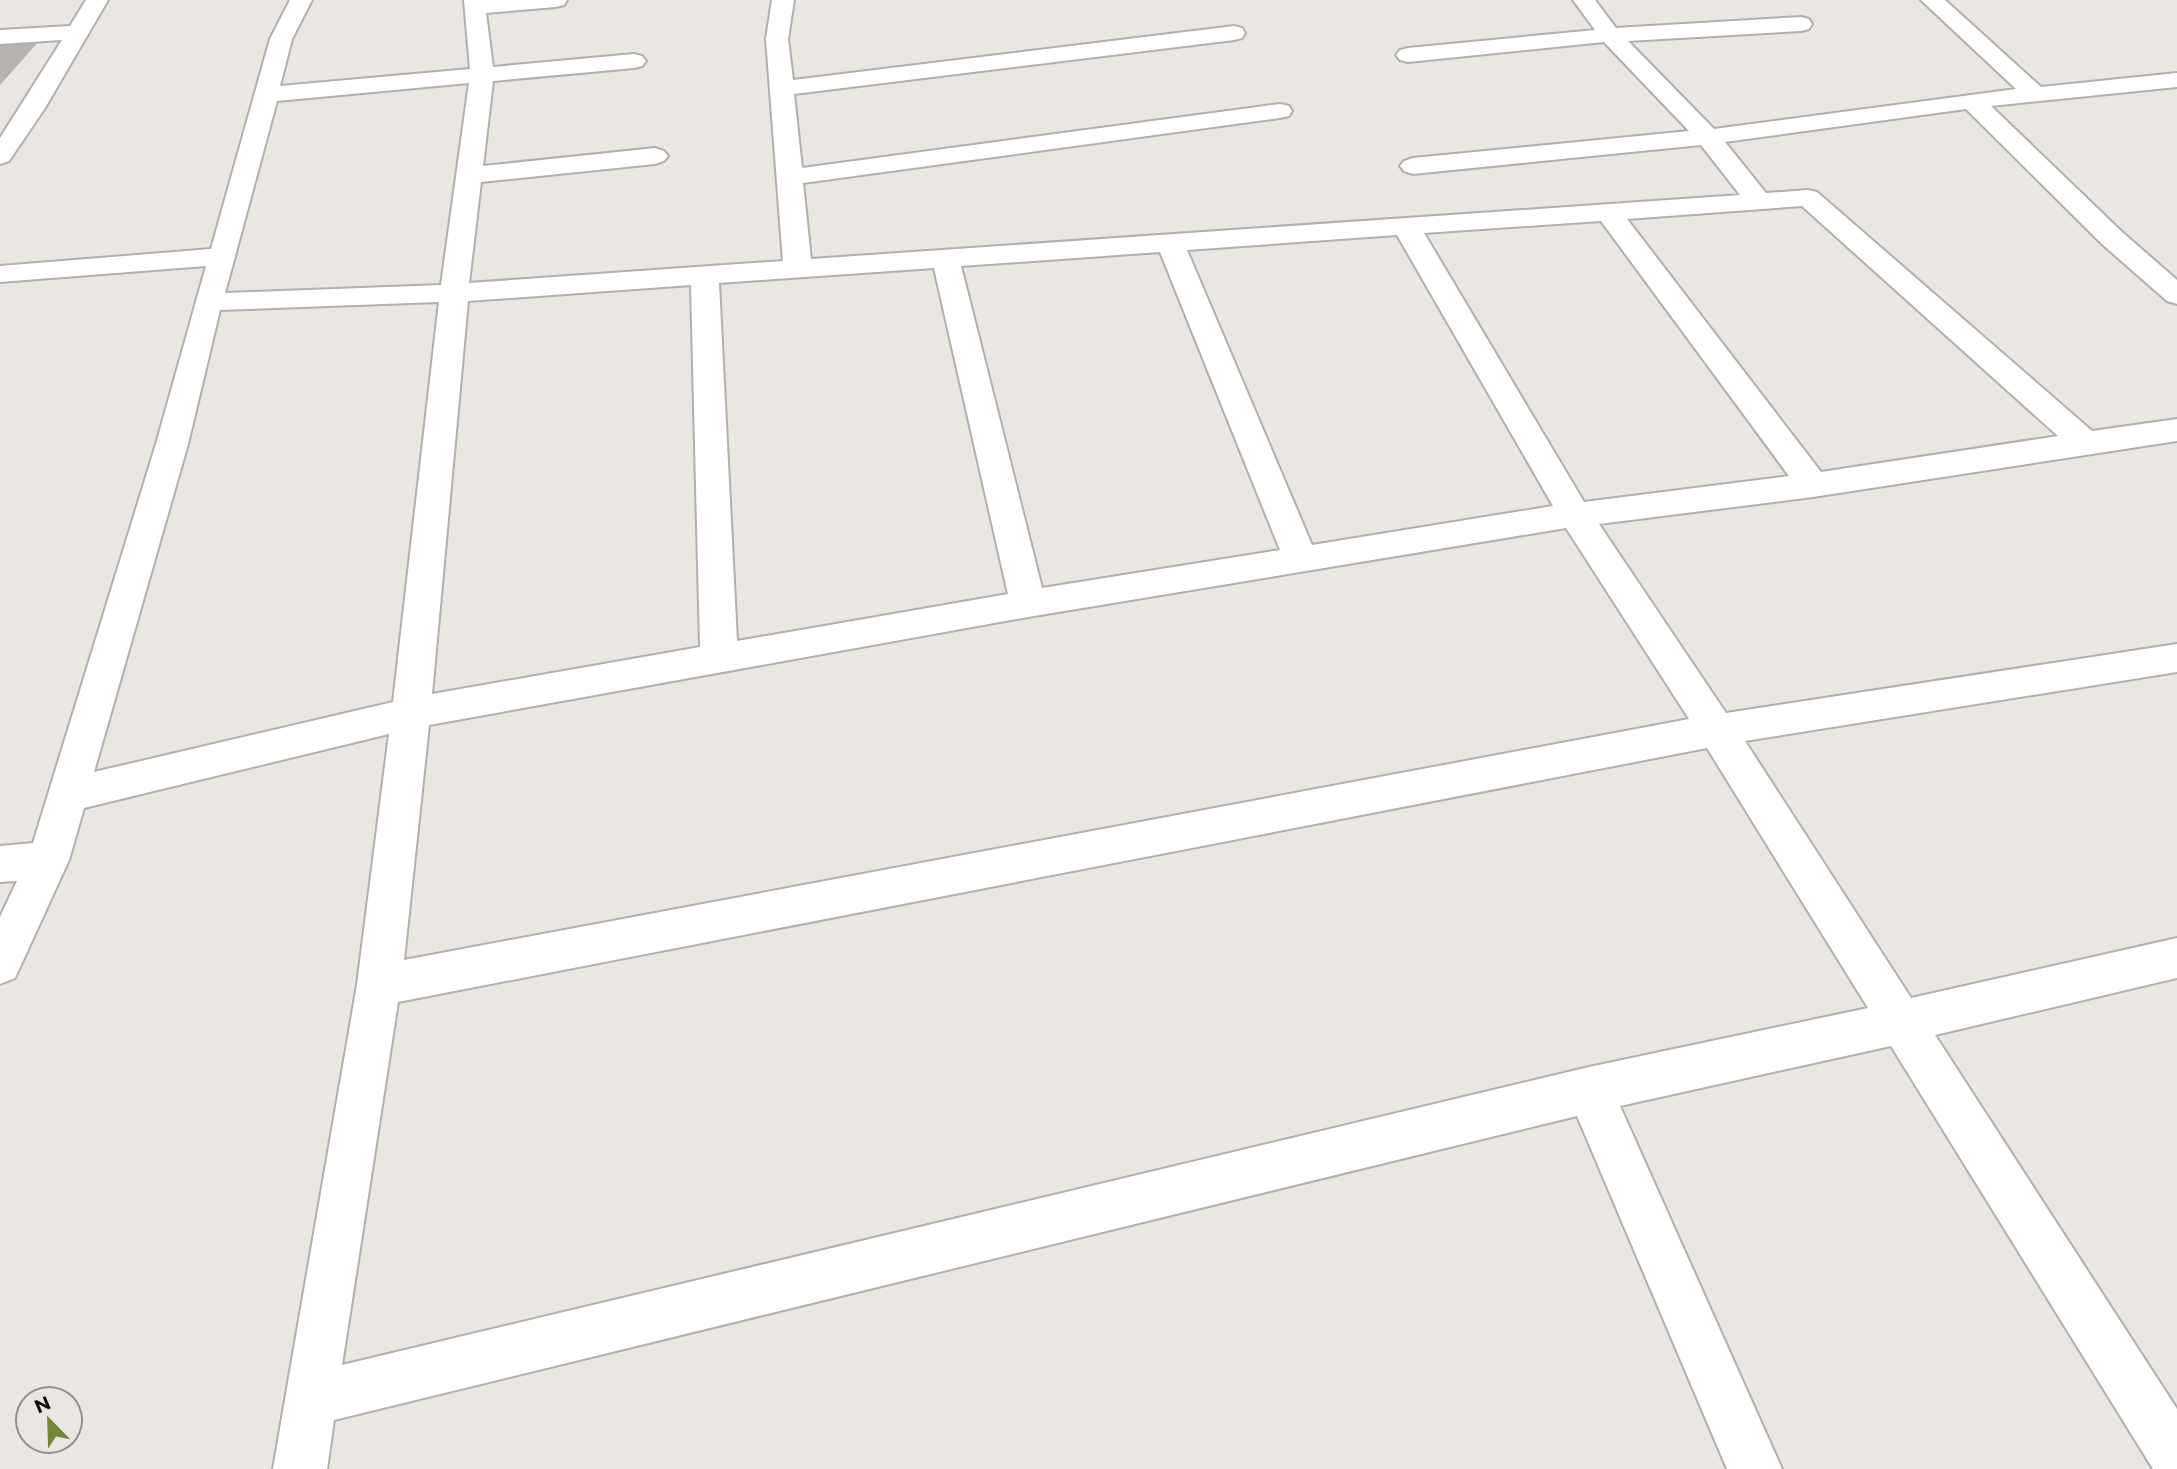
<svg xmlns="http://www.w3.org/2000/svg" width="2177" height="1469" viewBox="0 0 2177 1469" font-family="Montserrat,sans-serif">
<rect width="100%" height="100%" fill="#eae7e3"/>
<!-- building -->
<polygon fill="#b7b3b0" points="40,40 0,85 0,43"/>
<g fill="none" stroke-linecap="round" stroke-linejoin="round">
<defs>
<g id="street">
<polygon points="86,0 108,0 45,108 9,161 0,164 0,138 62,40 0,44 0,30 70,26"/>
<path d="M 290,0 L 312,0 L 292,39 L 280,86 L 470,69 L 464,0 L 567,0 L 564,5 L 556,7 L 486,13 L 493,67 L 634,54 L 642,56 L 646,61 L 642,66 L 634,68 L 493,81 L 483,166 L 655,148 L 664,151 L 668,156 L 664,161 L 655,164 L 481,182 L 469,283 L 783,261 L 766,39 L 772,0 L 794,0 L 788,39 L 793,80 L 1234,26 L 1242,28 L 1245,33 L 1242,38 L 1234,40 L 794,94 L 802,168 L 1280,104 L 1289,106 L 1292,111 L 1289,116 L 1280,118 L 803,183 L 811,259 L 1740,195 L 1701,145 L 1413,174 L 1404,171 L 1400,166 L 1404,161 L 1413,158 L 1689,131 L 1604,42 L 1408,62 L 1400,60 L 1396,55 L 1400,50 L 1408,48 L 1595,30 L 1573,0 L 1595,0 L 1616,28 L 1801,17 L 1809,19 L 1812,24 L 1809,29 L 1801,31 L 1628,41 L 1714,129 L 2016,89 L 1921,0 L 1945,0 L 2041,87 L 2177,73 L 2177,87 L 1991,106 L 2122,232 L 2177,280 L 2177,304 L 2167,301 L 2102,244 L 1966,109 L 1725,142 L 1766,193 L 1808,190 L 1817,192 L 2092,431 L 2177,419 L 2177,441 L 1813,497 L 1599,524 L 1726,713 L 2177,644 L 2177,672 L 1745,741 L 1911,998 L 2177,938 L 2177,978 L 1935,1035 L 2177,1409 L 2177,1469 L 2153,1469 L 1891,1046 L 1620,1106 L 1782,1469 L 1727,1469 L 1577,1116 L 334,1420 L 327,1469 L 273,1469 L 357,985 L 389,734 L 84,808 L 69,860 L 15,978 L 0,984 L 0,917 L 17,881 L 0,882 L 0,846 L 33,843 L 156,444 L 206,266 L 0,282 L 0,266 L 211,249 L 270,39 ZM 469,83 L 441,285 L 225,293 L 277,101 ZM 1802,206 L 2058,436 L 1821,472 L 1627,219 ZM 1601,221 L 1789,476 L 1584,502 L 1424,233 ZM 1397,235 L 1553,506 L 1312,545 L 1187,250 ZM 1160,252 L 1280,550 L 1042,588 L 961,266 ZM 934,268 L 1008,594 L 737,641 L 719,283 ZM 691,285 L 700,647 L 432,694 L 468,301 ZM 439,302 L 393,702 L 94,772 L 188,444 L 220,310 ZM 1566,528 L 1689,719 L 404,960 L 429,725 L 1028,617 ZM 1707,748 L 1868,1008 L 1589,1067 L 342,1365 L 398,1002 Z"/>
</g>
</defs>
<!-- street casing -->
<use href="#street" stroke="#b2afac" stroke-width="4"/>
<!-- street -->
<use href="#street" fill="#fff" fill-rule="evenodd"/>
</g>
<!-- north arrow -->
<g transform="translate(49 1420) rotate(337)"><circle r="33" fill="#eae7e3" stroke="#92908d" stroke-width="2"/>
<path d="M0-5L12 26L0 18L-12 26Z" fill="#748736"/>
<text y="-10" font-size="19" font-weight="bold" text-anchor="middle" fill="#0e0d0c">N</text>
</g>
</svg>
